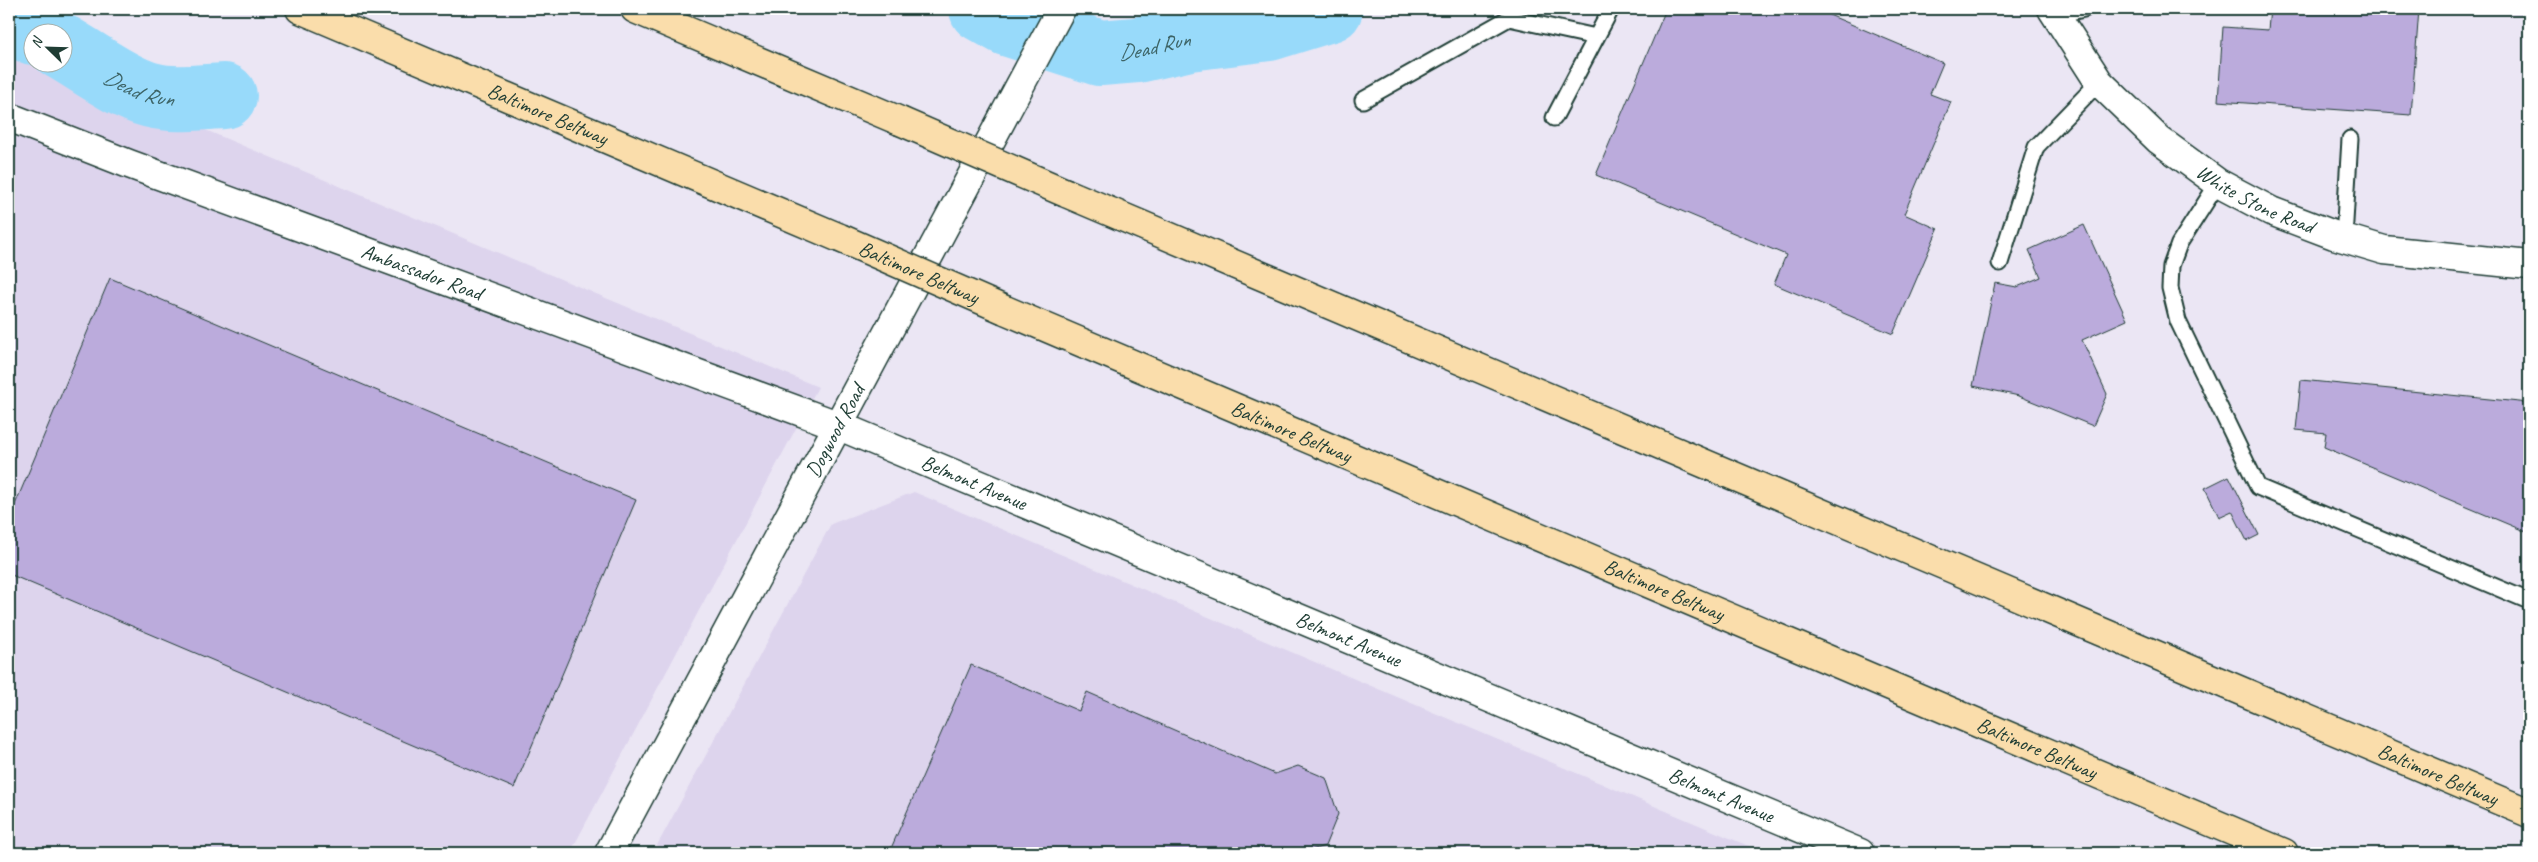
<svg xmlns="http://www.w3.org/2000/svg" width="2538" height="862" viewBox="0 0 2538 862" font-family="Caveat,sans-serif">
<rect width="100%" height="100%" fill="#ebe6f4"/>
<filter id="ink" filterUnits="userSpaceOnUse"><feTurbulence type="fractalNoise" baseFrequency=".02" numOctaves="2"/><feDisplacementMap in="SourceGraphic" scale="10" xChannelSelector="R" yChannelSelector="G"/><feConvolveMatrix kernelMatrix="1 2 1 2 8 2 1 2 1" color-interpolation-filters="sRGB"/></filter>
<g filter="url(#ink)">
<!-- built -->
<g fill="#ddd4ed">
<polygon points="9,47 32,57 32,62 46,63 818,387 570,853 9,853"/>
<polygon points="914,492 1765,853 653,853 831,524"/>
</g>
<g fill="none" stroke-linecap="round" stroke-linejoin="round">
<!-- river -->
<g stroke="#98dafa" stroke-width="66">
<path id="s1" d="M 982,9 L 1007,23 L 1100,53 L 1137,50 L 1189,38 L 1269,28 L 1330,9"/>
<polyline points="9,21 33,32"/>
<path id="s2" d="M 62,47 C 87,61 123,88 151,95 C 174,101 200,97 224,96"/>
</g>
</g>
<!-- building -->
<g fill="#bbabdc" stroke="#1f3d34">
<polygon points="1666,9 1815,9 1943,63 1930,94 1951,102 1904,214 1938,229 1893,334 1774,284 1786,255 1596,175"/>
<polygon points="2270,9 2419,9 2411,115 2218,101 2223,27 2268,30"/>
<polygon points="2084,225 2127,320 2082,340 2107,394 2093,426 2019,396 1973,386 1995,283 2017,287 2041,277 2029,250"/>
<polygon points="110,278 636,500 514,788 9,574 9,519"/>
<polygon points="2301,380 2529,403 2529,533 2324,447 2326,433 2296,430"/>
<polygon points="2229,476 2259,535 2247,541 2232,511 2219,517 2205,488"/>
<polygon points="971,665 1079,711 1087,692 1275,774 1298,766 1326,778 1338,814 1325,846 1311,850 1310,853 889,853"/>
</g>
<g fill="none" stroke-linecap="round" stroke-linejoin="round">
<defs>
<g id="lane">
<polyline points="2056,15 2084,9"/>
<polyline points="1363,100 1509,18 1596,37"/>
<polyline points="1554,118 1611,9"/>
<polyline points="2218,183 2179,244 2171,266 2170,288 2178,321 2258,487 2529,601"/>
<polyline points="2344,238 2350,139"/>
<polyline points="2000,263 2036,147 2099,82"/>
</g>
<g id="street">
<path id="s3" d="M 2052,9 L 2099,82 L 2159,140 L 2218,183 L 2271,211 L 2334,235 L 2384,250 L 2529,265"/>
<path id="s4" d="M 9,117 L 129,164 L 837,425 L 1860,853"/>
</g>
<g id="secondary">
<path id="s5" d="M 609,853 L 1061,9"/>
</g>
<g id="highway">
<path id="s6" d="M 300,9 L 840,238"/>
<polyline points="635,9 900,121"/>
<path id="s7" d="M 1066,193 L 2529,813"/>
<path id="s8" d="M 1005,310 L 2284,853"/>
</g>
</defs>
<!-- lane casing -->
<use href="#lane" stroke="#1f3d34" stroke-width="19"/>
<!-- street casing -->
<use href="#street" stroke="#1f3d34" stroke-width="31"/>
<!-- secondary casing -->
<use href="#secondary" stroke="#1f3d34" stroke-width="31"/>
<!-- highway casing -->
<use href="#highway" stroke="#1f3d34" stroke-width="31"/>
<!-- lane -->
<use href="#lane" stroke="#fff" stroke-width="15"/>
<!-- street -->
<use href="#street" stroke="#fff" stroke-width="28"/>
<!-- secondary -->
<use href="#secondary" stroke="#fff" stroke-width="28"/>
<!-- highway -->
<use href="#highway" stroke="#faddab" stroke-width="28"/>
<defs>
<g id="highway-bridge">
<polyline points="900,121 1066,193"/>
<path id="s9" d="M 840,238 L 1005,310"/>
</g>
</defs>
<!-- highway-bridge casing -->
<use href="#highway-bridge" stroke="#1f3d34" stroke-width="31" stroke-linecap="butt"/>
<!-- highway-bridge -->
<use href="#highway-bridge" stroke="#faddab" stroke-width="28"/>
</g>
</g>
<g text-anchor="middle" stroke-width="5" stroke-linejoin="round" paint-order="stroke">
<!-- street labels -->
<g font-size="21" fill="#1f3d34" stroke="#fff">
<text dy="7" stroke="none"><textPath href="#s6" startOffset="269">Baltimore Beltway</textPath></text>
<text dy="7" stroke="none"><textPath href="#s3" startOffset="284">White Stone Road</textPath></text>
<text dy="7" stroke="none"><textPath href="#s4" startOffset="441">Ambassador Road</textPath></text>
<text dy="7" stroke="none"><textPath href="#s9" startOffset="86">Baltimore Beltway</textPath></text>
<text dy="7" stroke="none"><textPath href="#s5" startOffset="479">Dogwood Road</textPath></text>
<text dy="7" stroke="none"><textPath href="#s8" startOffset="311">Baltimore Beltway</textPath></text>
<text dy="7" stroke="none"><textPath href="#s4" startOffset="1032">Belmont Avenue</textPath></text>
<text dy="7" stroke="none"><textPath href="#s8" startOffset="716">Baltimore Beltway</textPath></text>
<text dy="7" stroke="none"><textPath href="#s4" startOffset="1438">Belmont Avenue</textPath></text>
<text dy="7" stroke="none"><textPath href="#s8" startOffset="1121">Baltimore Beltway</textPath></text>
<text dy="7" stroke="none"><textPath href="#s7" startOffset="1490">Baltimore Beltway</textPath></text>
<text dy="7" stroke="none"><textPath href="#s4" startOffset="1842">Belmont Avenue</textPath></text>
</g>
<!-- water labels -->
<g font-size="22" font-style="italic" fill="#3d6466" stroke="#fff">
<text dy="8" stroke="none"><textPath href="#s1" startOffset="181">Dead Run</textPath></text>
<text dy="8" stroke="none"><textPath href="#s2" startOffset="88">Dead Run</textPath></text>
</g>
</g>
<!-- margin -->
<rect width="2538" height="862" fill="none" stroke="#fff" stroke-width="30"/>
<rect x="15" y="15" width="2508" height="832" fill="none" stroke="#1f3d34" stroke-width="2" filter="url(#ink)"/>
<!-- north arrow -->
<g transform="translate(48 48) rotate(293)"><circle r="24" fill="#ffffff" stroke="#a5b1ae"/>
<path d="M0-4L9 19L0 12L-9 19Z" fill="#1f3d34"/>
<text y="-8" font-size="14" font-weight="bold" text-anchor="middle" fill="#1f3d34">N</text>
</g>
</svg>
